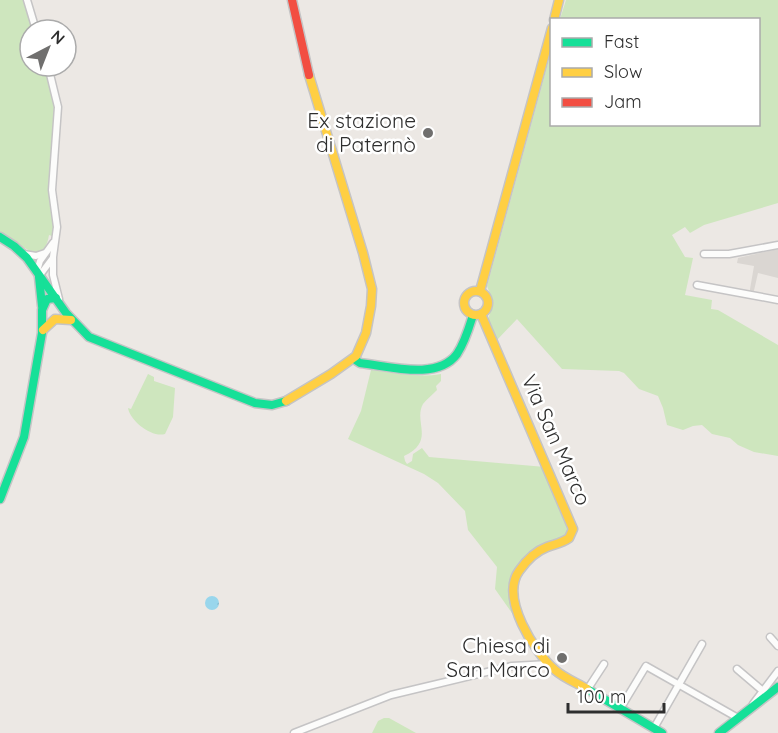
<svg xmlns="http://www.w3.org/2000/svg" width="778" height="733" viewBox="0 0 778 733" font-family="Quicksand,sans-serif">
<defs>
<pattern id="water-ripples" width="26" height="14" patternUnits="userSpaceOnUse" patternTransform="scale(1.5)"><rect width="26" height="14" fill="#99d6ec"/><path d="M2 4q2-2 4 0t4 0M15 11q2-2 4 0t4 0" fill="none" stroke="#84b8cb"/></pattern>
</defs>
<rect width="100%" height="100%" fill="#ece8e4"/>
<!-- grass -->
<g fill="#cee6be">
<path d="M 0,0 L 23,0 L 34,30 L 30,30 L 30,66 L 46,66 L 56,107 L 54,229 L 52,236 L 49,235 C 47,246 45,250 35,254 L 0,234 Z"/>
<polygon points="566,0 778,0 778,203 704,225 690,233 685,227 672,235 685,257 693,258 685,295 712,300 711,309 718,310 778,345 778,456 754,452 738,445 730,438 712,434 702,425 693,426 683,430 667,425 663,408 658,396 639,389 624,373 619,371 562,369 517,319 497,340 488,320 493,302 487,286 551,52 552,124 758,124 758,20 560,19"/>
<path d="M 371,370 C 395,373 417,378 441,374 L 441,381 L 436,386 L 437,390 C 433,394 427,399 423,404 C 413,422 436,441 404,456 L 405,461 L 407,464 L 412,461 L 413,454 L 422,448 L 429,457 L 545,467 L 568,529 C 564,541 551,541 541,545 C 534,547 529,555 523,560 C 502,582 509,588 514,616 L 495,589 L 497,567 L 468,530 L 465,511 L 438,483 L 424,474 L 348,439 L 361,411 Z"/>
<path d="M 148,374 L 154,377 L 154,381 L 175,388 L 173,417 L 165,434 C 152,438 130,421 128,408 L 131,409 Z"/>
<polygon points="384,718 389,718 416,733 372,733 378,721"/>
</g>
<!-- plaza -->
<polygon fill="#dad6d2" points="778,249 778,278 758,273 753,295 749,295 754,266 737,263 738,258"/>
<!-- water -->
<circle fill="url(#water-ripples)" cx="212" cy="603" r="7"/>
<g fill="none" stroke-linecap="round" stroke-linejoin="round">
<defs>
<g id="street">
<polyline points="27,0 36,30"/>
<polyline points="48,66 58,107 52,190 57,227 53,257 53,275 59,299"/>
<polyline points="24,254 36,256 45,253"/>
<polyline points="704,254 729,254 778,245"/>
<polyline points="37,271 40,261 53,243"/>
<polyline points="40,275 52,259"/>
<polyline points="697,285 778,300"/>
<polyline points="770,637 778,646"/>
<polyline points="737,669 764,692"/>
<polyline points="587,690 604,664"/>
<polyline points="753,704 778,671"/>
<polyline points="620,709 646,666 738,718"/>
<polyline points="654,728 702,644"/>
<polyline points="294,733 391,695 512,666 549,664"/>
</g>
<g id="fast">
<polyline points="0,237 14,246 27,258 66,313 89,337 255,403 272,405 286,401"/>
<polyline points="39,277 42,306"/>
<path d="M 354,359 L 360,363 C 389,366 437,381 457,354 C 465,342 469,328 473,315"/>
<polyline points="0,499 24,437 42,333 42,310 47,299 56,298"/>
<polyline points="587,689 662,733"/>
<polyline points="719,733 778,687"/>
</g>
<g id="slow">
<polyline points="554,20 559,0"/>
<circle cx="476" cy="303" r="12"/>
<polyline points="480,291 552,28"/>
<path d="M 481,314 L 573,529 L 569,538 C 562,543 555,544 547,547 C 536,551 526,561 519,571 C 500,598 534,652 555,670 C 564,678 577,683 587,689"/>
<polyline points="43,330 55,319 71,320"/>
<polyline points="286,401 331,374 356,356 366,333 371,306 372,289 363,253 309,75"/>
</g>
<polyline id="jam" points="292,0 309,75"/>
</defs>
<!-- street casing -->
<use href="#street" stroke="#c5c4c5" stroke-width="9"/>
<!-- fast casing -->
<use href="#fast" stroke="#c5c4c5" stroke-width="11"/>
<!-- slow casing -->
<use href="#slow" stroke="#c5c4c5" stroke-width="11"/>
<!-- jam casing -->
<use href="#jam" stroke="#c5c4c5" stroke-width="11"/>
<!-- street -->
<use href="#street" stroke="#fcfcfb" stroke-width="6"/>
<!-- fast -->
<use href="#fast" stroke="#16e098" stroke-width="8"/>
<!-- slow -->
<use href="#slow" stroke="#ffcf43" stroke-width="8"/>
<!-- jam -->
<use href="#jam" stroke="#f24e42" stroke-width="8"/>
</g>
<!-- markers -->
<g fill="#706f6e" stroke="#fff" stroke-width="2">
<circle cx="428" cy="133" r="6"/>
<circle cx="562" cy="658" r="6"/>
</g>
<g text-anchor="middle" stroke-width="5" stroke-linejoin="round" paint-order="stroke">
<!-- poi labels -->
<g font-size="21" fill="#2e2e2e" stroke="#fff" text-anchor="end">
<text x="416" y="128">Ex stazione<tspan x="416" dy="24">di Paternò</tspan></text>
<text x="550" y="653">Chiesa di<tspan x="550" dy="24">San Marco</tspan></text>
</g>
<!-- street labels -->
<g font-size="21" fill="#2e2e2e" stroke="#fff">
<text transform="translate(556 440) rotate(66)" y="7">Via San Marco</text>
</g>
</g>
<!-- legend -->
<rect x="550" y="18" width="210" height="108" fill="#ffffff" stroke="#ababab" stroke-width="1.5"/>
<rect x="562" y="38" width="30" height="9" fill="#16e098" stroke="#ababab" stroke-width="1.5"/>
<text x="604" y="48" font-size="18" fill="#2e2e2e">Fast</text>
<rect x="562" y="68" width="30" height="9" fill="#ffcf43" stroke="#ababab" stroke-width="1.5"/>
<text x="604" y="78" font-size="18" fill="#2e2e2e">Slow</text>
<rect x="562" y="98" width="30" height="9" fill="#f24e42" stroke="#ababab" stroke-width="1.5"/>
<text x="604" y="108" font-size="18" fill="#2e2e2e">Jam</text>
<!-- north arrow -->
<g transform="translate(48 48) rotate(42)"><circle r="28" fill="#ffffff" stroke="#ababab" stroke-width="1.5"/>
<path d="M0-4.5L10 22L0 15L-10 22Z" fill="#706f6e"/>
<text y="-9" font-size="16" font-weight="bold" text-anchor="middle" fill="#2e2e2e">N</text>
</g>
<!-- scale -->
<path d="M568 703v9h96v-9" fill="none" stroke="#2e2e2e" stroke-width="3"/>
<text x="577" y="703" font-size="18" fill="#2e2e2e" stroke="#ffffff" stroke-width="4.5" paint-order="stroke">100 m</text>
</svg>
